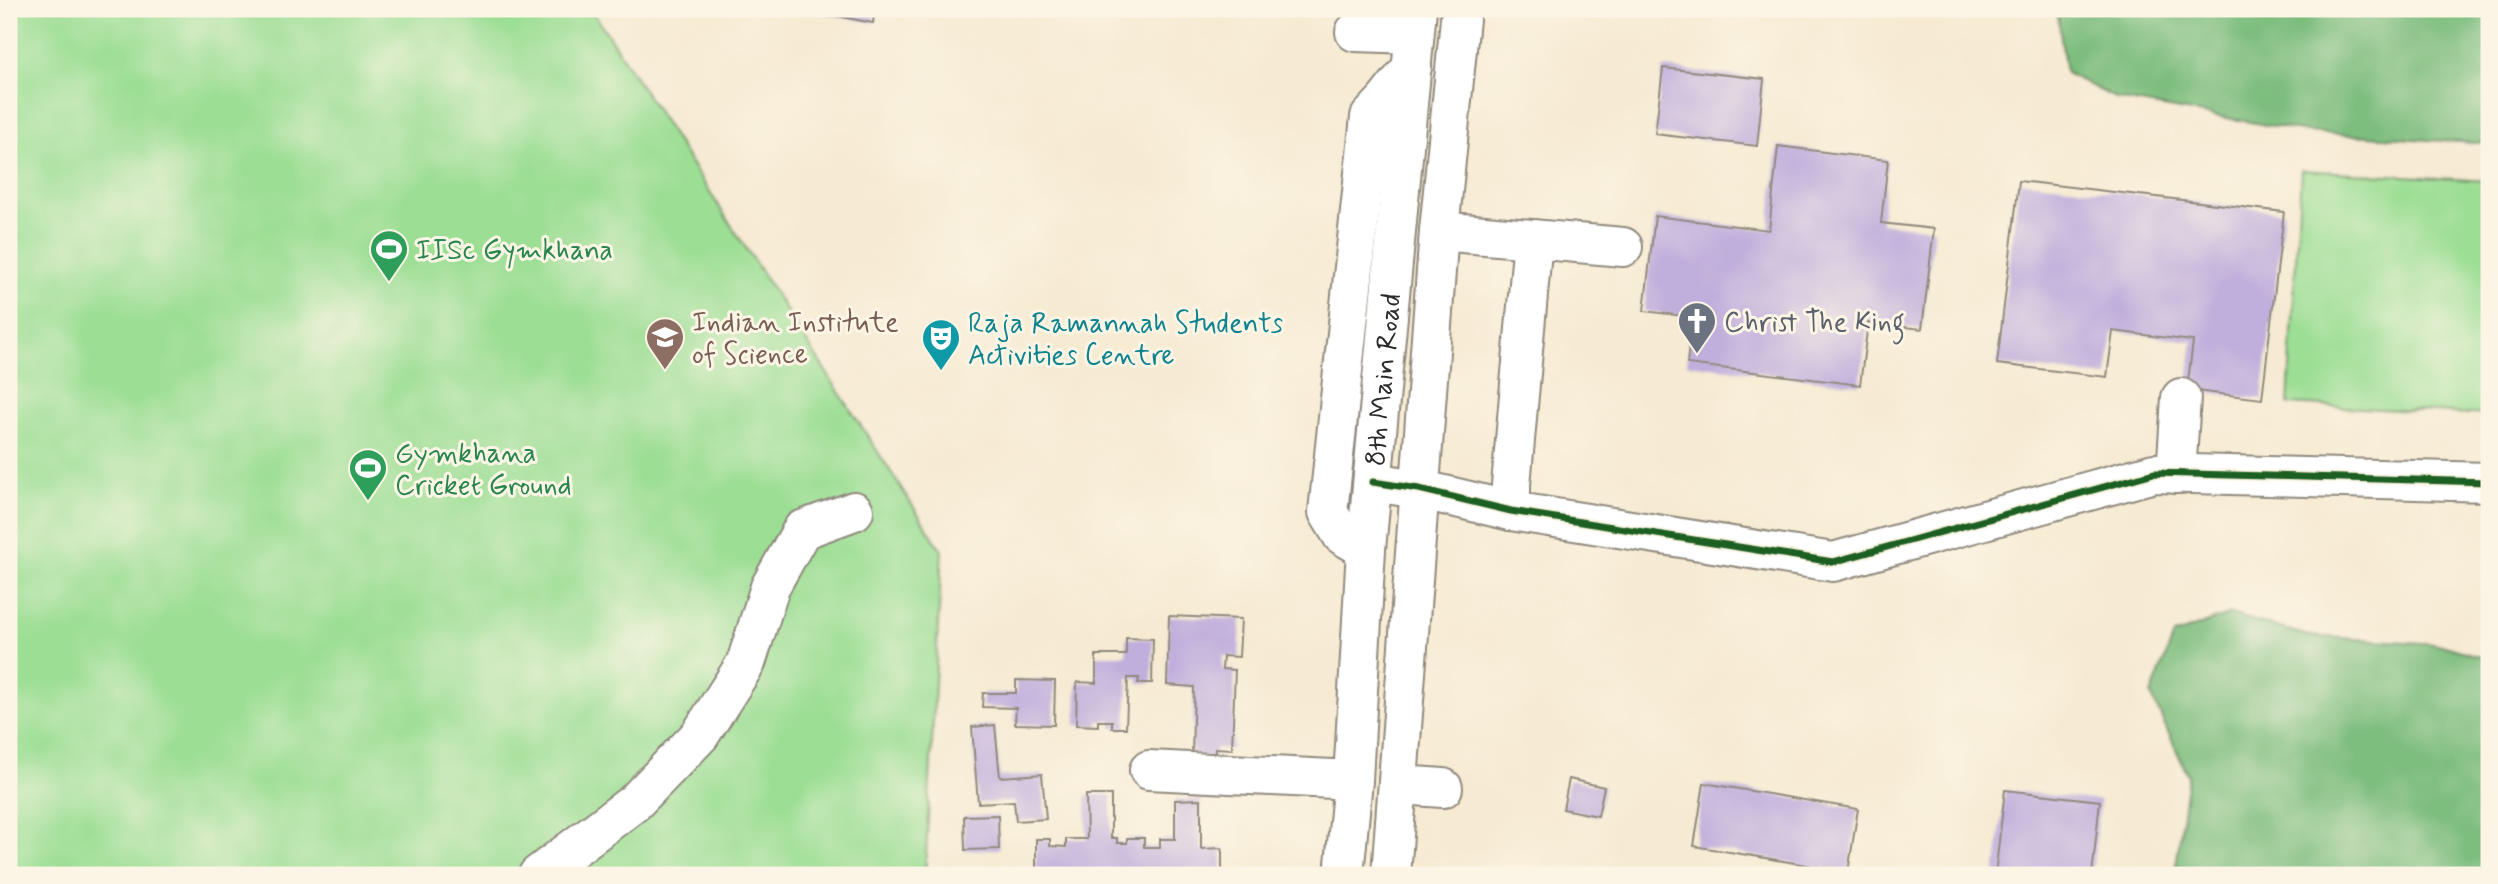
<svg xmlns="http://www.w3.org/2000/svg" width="2498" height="884" viewBox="0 0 2498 884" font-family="Mynerve,sans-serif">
<rect width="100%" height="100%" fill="#fcf5e5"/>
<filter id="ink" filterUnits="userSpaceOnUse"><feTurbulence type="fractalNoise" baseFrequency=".0143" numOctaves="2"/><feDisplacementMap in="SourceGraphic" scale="14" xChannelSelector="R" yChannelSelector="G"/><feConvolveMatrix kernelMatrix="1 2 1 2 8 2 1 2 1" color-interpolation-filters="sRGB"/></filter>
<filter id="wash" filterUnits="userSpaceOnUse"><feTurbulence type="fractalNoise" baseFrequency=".00686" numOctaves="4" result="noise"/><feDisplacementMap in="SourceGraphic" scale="28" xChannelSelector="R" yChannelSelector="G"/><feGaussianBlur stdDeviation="1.57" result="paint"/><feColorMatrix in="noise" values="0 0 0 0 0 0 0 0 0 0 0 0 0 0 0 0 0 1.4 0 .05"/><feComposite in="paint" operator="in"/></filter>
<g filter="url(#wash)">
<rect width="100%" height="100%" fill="#f6ead2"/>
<!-- green -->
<g fill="#9cde94" stroke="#648460" stroke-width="2">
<polygon points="9,9 568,9 595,15 942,551 925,875 9,875"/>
<polygon points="2301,170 2489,181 2489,415 2288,404"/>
</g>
<!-- forest -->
<g fill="#7dbd7e" stroke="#547454" stroke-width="2">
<polygon points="2057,9 2489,9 2489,142 2474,143 2307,132 2117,99 2066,73"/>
<polygon points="2230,614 2309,636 2438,644 2489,659 2489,875 2175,875 2188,775 2151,695 2174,635"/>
</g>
<g id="blocks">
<!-- building -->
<g fill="#c0aedc">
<polygon points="801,9 875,9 873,23"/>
<polygon points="1663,68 1764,79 1757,146 1655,134"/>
<polygon points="1778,146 1888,160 1881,223 1934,229 1922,329 1868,323 1860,385 1687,364 1692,317 1644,311 1655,216 1769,230"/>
<polygon points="2019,181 2284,212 2262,399 2187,390 2193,341 2113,331 2107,377 1997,364"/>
<polygon points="1169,616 1241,619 1239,657 1223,656 1222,669 1235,670 1232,749 1215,748 1214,766 1192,755 1194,687 1167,685"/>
<polygon points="1126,638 1153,639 1152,683 1138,683 1139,678 1128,678 1126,728 1112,728 1112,721 1098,721 1098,726 1076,725 1077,682 1096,683 1096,655 1126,655"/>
<polygon points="1016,680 1055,681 1054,725 1015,724 1016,708 982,707 983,693 1016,693"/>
<polygon points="995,725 1000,777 1042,774 1046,819 1016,821 1014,801 978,803 972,727"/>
<polygon points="1569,779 1604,787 1598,816 1563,809"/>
<polygon points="1704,783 1858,809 1848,872 1694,846"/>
<polygon points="2005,790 2100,801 2092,875 1995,875"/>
<polygon points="1086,795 1111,795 1111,838 1117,838 1117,843 1127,843 1127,838 1144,838 1144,847 1160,847 1160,839 1175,839 1175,800 1201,799 1201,849 1222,848 1222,875 1061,875 1061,873 1036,873 1036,839 1050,839 1050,846 1066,847 1066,839 1087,839"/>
<polygon points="998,815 999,849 965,850 964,816"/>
</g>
</g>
</g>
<g filter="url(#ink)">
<use href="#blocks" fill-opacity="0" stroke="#908a7e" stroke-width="2"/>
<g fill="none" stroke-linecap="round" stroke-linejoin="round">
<defs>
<g id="minor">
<polyline points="1355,32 1414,34"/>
<polyline points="1439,231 1623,247"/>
<polyline points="2176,474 2181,398"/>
<polyline points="1373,482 1419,489 1511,511 1833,562 2154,473 2489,482"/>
<polyline points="1511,511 1511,485 1533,239"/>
<polyline points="1366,549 1342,535 1328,512 1370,117 1385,101 1412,67"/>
<polyline points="1149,770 1353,780"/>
<polyline points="1400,785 1443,788"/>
<polyline points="538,875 635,802 700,735 746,663 770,587 802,530 854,511"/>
</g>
<g id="major">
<path id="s1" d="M 1344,875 L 1353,780 L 1366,549 L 1417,9"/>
<polyline points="1391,875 1439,231 1461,9"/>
</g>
</defs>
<!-- minor casing -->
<use href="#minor" stroke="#908a7e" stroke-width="42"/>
<!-- major casing -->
<use href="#major" stroke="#908a7e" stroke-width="42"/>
<!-- minor -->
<use href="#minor" stroke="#fff" stroke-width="38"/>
<!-- major -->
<use href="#major" stroke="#fff" stroke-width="38"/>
<defs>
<polyline id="cycleway" points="1373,482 1419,489 1511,511 1833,562 2154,473 2489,482"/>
</defs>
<!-- cycleway casing -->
<use href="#cycleway" stroke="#fcf5e5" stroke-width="11"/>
<!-- cycleway -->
<use href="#cycleway" stroke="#1b5e20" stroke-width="7"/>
</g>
</g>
<!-- icons -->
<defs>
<symbol id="stadium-pin" viewBox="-11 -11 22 30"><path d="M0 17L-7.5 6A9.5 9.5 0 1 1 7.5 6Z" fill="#2e9e5b" stroke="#fcf5e5"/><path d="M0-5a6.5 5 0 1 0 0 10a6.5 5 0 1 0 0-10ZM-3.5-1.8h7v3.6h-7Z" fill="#fff"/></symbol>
<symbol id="church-pin" viewBox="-11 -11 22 30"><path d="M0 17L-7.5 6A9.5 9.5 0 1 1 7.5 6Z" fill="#6b7280" stroke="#fcf5e5"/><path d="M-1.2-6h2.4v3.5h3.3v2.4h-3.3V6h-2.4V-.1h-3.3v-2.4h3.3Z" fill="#fff"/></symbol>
<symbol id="university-pin" viewBox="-11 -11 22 30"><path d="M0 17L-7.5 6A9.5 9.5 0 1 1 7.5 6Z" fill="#8d6e63" stroke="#fcf5e5"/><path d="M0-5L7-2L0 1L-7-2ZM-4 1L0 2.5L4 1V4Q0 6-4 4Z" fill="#fff"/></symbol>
<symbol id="theatre-pin" viewBox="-11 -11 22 30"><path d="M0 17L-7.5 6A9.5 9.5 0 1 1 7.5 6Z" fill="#0f9aa8" stroke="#fcf5e5"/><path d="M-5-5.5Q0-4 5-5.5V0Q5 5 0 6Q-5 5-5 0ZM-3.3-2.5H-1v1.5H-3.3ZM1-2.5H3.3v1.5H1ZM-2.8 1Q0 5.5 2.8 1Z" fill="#fff"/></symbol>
</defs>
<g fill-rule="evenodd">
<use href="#stadium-pin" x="367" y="227" width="44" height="60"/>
<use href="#church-pin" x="1675" y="299" width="44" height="60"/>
<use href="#university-pin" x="643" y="315" width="44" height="60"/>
<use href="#theatre-pin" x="919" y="316" width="44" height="60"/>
<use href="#stadium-pin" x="346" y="446" width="44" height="60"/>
</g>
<g text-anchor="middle" stroke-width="6" stroke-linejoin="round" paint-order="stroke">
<!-- leisure labels -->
<g font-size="28" fill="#27864d" stroke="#fcf5e5" text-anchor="start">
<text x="416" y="259">IISc Gymkhana</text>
<text x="395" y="462">Gymkhana<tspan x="395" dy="32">Cricket Ground</tspan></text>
</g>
<!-- education labels -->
<g font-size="28" fill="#785e54" stroke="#fcf5e5" text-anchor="start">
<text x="692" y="331">Indian Institute<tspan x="692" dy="32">of Science</tspan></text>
</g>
<!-- worship labels -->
<g font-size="28" fill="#5b616d" stroke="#fcf5e5" text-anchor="start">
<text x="1724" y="331">Christ The King</text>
</g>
<!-- culture labels -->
<g font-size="28" fill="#0d838f" stroke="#fcf5e5" text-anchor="start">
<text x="968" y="332">Raja Ramannah Students<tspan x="968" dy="32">Activities Centre</tspan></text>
</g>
<!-- street labels -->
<g font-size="28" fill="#2b2b2b" stroke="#fcf5e5">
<text dy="10" stroke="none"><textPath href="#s1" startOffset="497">8th Main Road</textPath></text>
</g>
</g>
<!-- margin -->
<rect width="2498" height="884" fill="none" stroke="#fcf5e5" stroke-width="35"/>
</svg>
